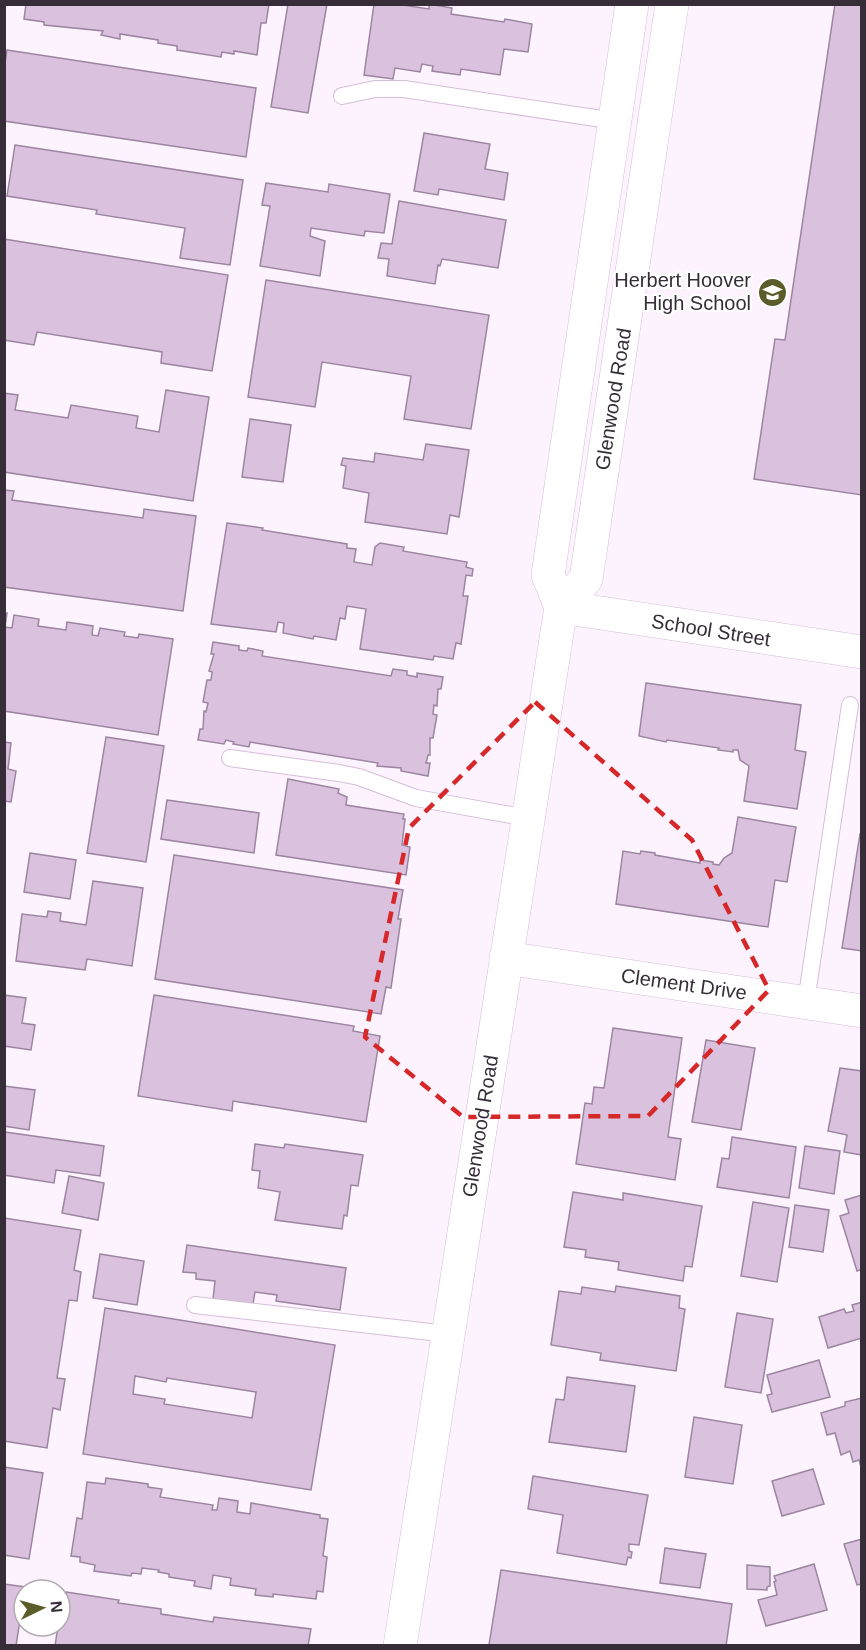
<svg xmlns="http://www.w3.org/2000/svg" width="866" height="1650" viewBox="0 0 866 1650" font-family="Arial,sans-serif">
<rect width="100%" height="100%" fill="#fdf3ff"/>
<!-- building -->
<g fill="#dac2df" stroke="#9c85a0" stroke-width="1.5" fill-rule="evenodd">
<polygon points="26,4 269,4 266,23 261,23 257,55 234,51 234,54 222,52 221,57 177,50 177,46 158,43 158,40 120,34 120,39 101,35 103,31 44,25 44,22 24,19"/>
<polygon points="288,4 327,4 308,113 271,107"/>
<polygon points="374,4 396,4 429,9 429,4 452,8 451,14 504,22 505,19 532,24 528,52 504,49 500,75 461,69 460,75 432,71 433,66 422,64 420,72 395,68 393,79 364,75"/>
<polygon points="835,4 862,4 862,495 754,479 775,339 785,340"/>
<polygon points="7,50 256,88 246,157 4,121 4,70"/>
<polygon points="424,133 490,144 485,169 508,173 504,200 439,189 438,195 414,191"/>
<polygon points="15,145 243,180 230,265 180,258 185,228 96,214 97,210 7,196"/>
<polygon points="266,183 328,192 329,184 390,194 384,233 365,231 364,236 311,228 310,236 325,241 320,276 260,266 270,206 262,205"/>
<polygon points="399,201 506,220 498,268 442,259 440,266 438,265 435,284 387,276 389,259 378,258 381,243 392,244"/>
<polygon points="4,239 228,275 212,371 161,363 162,352 37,332 34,345 4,340"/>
<polygon points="266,280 489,315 471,429 404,419 411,376 322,362 315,407 248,397"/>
<polygon points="166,390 209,397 193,501 4,472 4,393 18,395 15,410 68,418 71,405 138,416 136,428 159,432"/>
<polygon points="250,419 291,425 283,482 242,477"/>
<polygon points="426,444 469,450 459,517 450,515 447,534 365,522 369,493 343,488 346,466 341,465 343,458 374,462 375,453 423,460"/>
<polygon points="4,490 14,491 12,500 143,518 144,509 196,516 183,611 4,587"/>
<polygon points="227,523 263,528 262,530 347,544 347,548 356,549 354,562 372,565 375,547 380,543 404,547 403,551 467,562 466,567 473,569 472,576 466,575 463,596 468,596 461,644 456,643 453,659 434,656 433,660 360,649 366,609 347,606 345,619 340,618 336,640 314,636 313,639 283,633 284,623 278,622 276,632 211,624"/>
<polygon points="4,613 7,613 5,627 12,628 14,615 39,619 38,626 66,630 67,622 93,626 92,635 98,636 100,628 125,632 124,636 138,638 139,634 173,639 158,735 4,711"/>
<polygon points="213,642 239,646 239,650 247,651 248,648 263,651 262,656 391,676 393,669 407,671 407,675 417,677 417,673 443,677 441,689 438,689 437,706 434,705 433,714 437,715 433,738 430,738 430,755 428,755 426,763 430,763 428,776 401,771 401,768 377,766 378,763 250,742 249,747 233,744 234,742 226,740 224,744 198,740 200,729 203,729 204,711 206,712 208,703 203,702 207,680 211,680 212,672 209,671 214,654 211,654"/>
<polygon points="646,683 801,705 795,750 806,752 797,809 744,801 749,766 740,760 738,750 733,750 733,752 718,750 719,748 667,740 666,742 639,736"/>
<polygon points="106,737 164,746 146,862 87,853"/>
<polygon points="4,742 11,743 8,769 16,771 11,802 4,801"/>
<polygon points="288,779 339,789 338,793 347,797 346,805 404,814 403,819 405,819 402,845 410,847 406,875 276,855"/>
<polygon points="167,800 259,813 254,853 161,839"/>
<polygon points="738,817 796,827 787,882 775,880 768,927 616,904 623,851 640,854 641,851 655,853 655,855 700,863 700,860 713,862 713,864 719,865 724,858 732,853"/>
<polygon points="860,834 862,834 862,951 842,948"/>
<polygon points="30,853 76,860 70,899 24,892"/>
<polygon points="174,855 403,890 398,919 401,919 391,988 386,987 381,1014 155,979"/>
<polygon points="93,881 143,888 132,966 87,959 85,970 16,961 22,914 47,917 48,911 61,913 60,921 86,925"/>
<polygon points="4,995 26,998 22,1023 35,1025 31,1050 4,1046"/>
<polygon points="154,995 354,1026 353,1031 380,1036 366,1122 233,1101 232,1111 138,1096"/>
<polygon points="613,1028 682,1038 668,1137 681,1139 675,1180 576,1164 585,1103 592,1104 594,1087 604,1088"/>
<polygon points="706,1040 755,1048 741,1130 692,1122"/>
<polygon points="840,1068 862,1071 862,1155 844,1152 847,1135 828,1131"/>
<polygon points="4,1086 35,1090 29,1130 4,1126"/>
<polygon points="5,1132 104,1146 100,1176 56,1170 54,1183 4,1175"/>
<polygon points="732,1137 796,1147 789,1198 717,1187 722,1158 729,1159"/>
<polygon points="255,1144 284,1148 285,1144 363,1155 358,1186 351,1185 347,1216 344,1215 342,1229 275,1220 280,1192 258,1188 260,1171 252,1170"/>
<polygon points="805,1146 840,1151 834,1194 799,1188"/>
<polygon points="69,1176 104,1183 98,1220 62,1213"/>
<polygon points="573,1192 623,1200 623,1193 702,1206 692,1267 685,1266 683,1281 618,1270 619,1262 585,1257 586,1250 564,1247"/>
<polygon points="862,1195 862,1269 857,1271 840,1216 849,1213 845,1200"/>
<polygon points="753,1202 789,1208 777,1282 741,1276"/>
<polygon points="795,1205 829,1210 823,1252 789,1247"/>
<polygon points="4,1218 81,1230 74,1270 81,1272 77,1301 69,1300 57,1378 65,1379 60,1410 53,1408 47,1448 4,1441"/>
<polygon points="187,1245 346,1268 340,1310 276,1301 277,1295 255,1292 253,1304 213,1299 215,1281 196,1279 196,1273 183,1272"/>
<polygon points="100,1254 144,1261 137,1305 93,1298"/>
<polygon points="616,1286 680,1296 679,1308 685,1309 676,1371 600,1360 601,1353 551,1345 559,1291 581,1294 582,1287 615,1292"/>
<polygon points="862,1302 862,1338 828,1348 819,1317 844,1309 846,1313 854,1311 852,1305"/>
<path d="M 105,1308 L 335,1345 L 311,1490 L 83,1454 ZM 135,1376 L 166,1382 L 167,1378 L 256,1392 L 252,1418 L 164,1404 L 165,1399 L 133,1394 Z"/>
<polygon points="737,1313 773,1319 761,1393 725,1387"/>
<polygon points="819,1360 830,1397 772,1412 767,1395 772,1394 767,1375"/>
<polygon points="567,1377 635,1386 626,1452 549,1442 556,1399 564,1400"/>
<polygon points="862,1398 862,1470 859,1460 853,1462 850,1451 841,1455 835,1433 827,1435 821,1413 845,1406 845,1402"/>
<polygon points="694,1417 742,1425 733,1484 685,1477"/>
<polygon points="4,1467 43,1473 29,1559 4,1555"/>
<polygon points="813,1469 824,1504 782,1516 772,1481"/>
<polygon points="533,1476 648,1495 639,1545 629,1544 629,1551 632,1552 631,1558 628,1557 626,1565 557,1553 563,1515 528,1509"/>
<polygon points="106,1478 148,1484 148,1487 162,1489 160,1497 213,1505 212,1510 217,1510 219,1498 238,1501 237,1512 250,1514 251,1503 320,1515 320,1518 328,1519 323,1556 327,1557 323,1592 317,1591 316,1599 273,1594 273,1597 255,1595 256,1589 230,1585 231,1578 213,1575 211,1589 194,1586 195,1581 169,1577 169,1574 158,1572 159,1570 142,1568 141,1574 132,1573 131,1576 94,1571 95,1565 80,1562 80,1557 71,1556 77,1518 82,1519 87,1482 105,1484"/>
<polygon points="862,1539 862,1584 857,1585 844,1544"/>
<polygon points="665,1548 706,1554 700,1588 660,1583"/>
<polygon points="814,1564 827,1610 766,1626 758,1600 777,1595 774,1582 776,1581 774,1576"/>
<polygon points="747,1565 770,1567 770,1586 767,1587 767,1590 747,1589"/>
<polygon points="501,1570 732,1604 726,1646 489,1645"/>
<polygon points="4,1584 25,1587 16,1646 4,1646"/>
<polygon points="66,1592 119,1600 118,1603 161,1609 161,1614 213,1622 214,1617 311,1629 308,1646 55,1646 58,1626 60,1626 60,1620 62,1620"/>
</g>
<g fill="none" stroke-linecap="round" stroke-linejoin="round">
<defs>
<g id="service">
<polyline points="342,96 375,89 404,89 615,121"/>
<polyline points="230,758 339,773 359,777 416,798 528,818"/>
<polyline points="806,1002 850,705"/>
<polyline points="195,1305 448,1334"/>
</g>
<g id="minor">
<polyline points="561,607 862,652"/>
<polyline points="506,958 862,1011"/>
</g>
<g id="tertiary">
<polyline points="561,607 586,579 672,4"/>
<polyline points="400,1646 561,607 548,575 632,4"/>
</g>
</defs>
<!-- service casing -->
<use href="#service" stroke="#d6bdda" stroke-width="18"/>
<!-- minor casing -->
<use href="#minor" stroke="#d6bdda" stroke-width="34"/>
<!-- tertiary casing -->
<use href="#tertiary" stroke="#d6bdda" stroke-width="34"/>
<!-- service -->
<use href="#service" stroke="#fff" stroke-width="16"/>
<!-- minor -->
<use href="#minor" stroke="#fff" stroke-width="33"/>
<!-- tertiary -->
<use href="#tertiary" stroke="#fff" stroke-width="33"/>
</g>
<!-- marked area -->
<path fill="none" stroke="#d62828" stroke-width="4.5" stroke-dasharray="12 8" stroke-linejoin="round" d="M 535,702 L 692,840 L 769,990 L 648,1116 L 463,1117 L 365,1037 L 409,828 Z"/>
<!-- icons -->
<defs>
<symbol id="school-disc" viewBox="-11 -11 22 22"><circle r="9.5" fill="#5a5d2a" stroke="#fff"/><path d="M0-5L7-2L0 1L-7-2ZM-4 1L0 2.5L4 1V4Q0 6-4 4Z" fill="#fff"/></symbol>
</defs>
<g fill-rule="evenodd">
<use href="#school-disc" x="756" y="276" width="33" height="33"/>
</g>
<g text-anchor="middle" stroke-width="4.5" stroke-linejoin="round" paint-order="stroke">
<!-- poi labels -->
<g font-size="20" fill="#362d38" stroke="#fff" text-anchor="end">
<text x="751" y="287">Herbert Hoover<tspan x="751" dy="23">High School</tspan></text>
</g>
<!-- street labels -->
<g font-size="20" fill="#362d38" stroke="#fff">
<text transform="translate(613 399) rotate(-81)" y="7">Glenwood Road</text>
<text transform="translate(711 630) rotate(9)" y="7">School Street</text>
<text transform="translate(684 984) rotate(8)" y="7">Clement Drive</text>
<text transform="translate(480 1126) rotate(-81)" y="7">Glenwood Road</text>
</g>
</g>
<!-- border -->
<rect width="866" height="1650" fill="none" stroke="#362d38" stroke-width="12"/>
<!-- north arrow -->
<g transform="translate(42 1608) rotate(85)"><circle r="28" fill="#ffffff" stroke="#afabaf" stroke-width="1.5"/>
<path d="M0-4.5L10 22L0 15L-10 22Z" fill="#5a5d2a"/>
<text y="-9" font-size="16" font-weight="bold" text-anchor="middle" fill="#362d38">N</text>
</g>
</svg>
